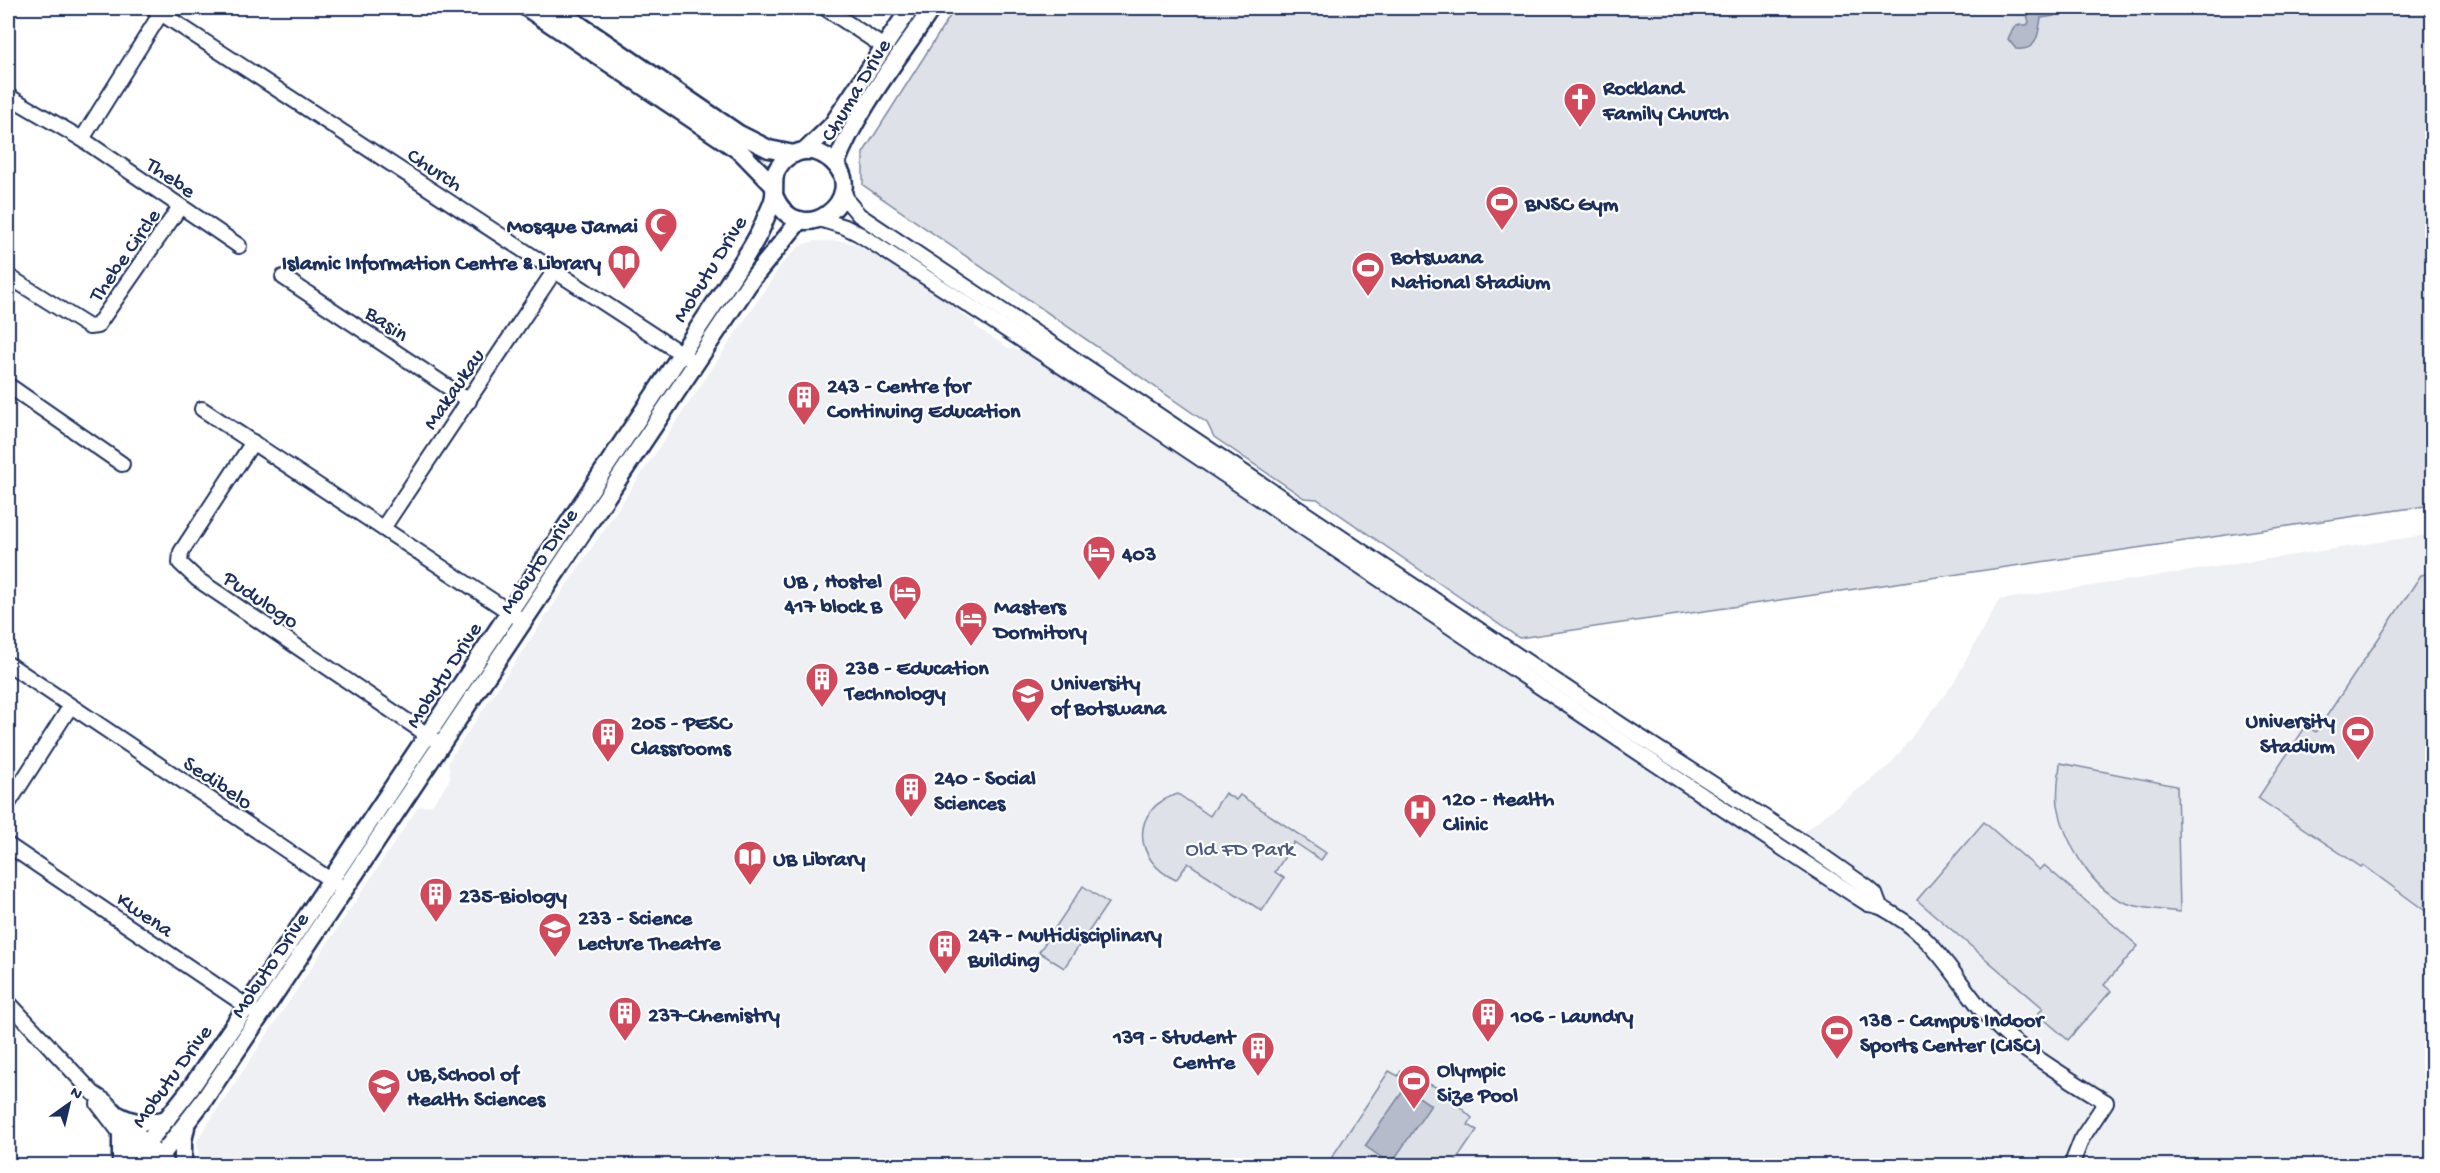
<svg xmlns="http://www.w3.org/2000/svg" width="2440" height="1173" viewBox="0 0 2440 1173" font-family="'Gochi Hand',sans-serif">
<rect width="100%" height="100%" fill="#fff"/>
<filter id="ink" filterUnits="userSpaceOnUse"><feTurbulence type="fractalNoise" baseFrequency=".0167" numOctaves="2"/><feDisplacementMap in="SourceGraphic" scale="12" xChannelSelector="R" yChannelSelector="G"/><feConvolveMatrix kernelMatrix="1 2 1 2 8 2 1 2 1" color-interpolation-filters="sRGB"/></filter>
<g filter="url(#ink)">
<!-- built -->
<polygon fill="#eff0f4" points="815,241 845,241 858,245 906,272 959,307 959,312 976,323 975,326 1008,348 1024,351 1771,848 1786,864 1806,830 1890,765 1953,684 1999,600 2432,534 2432,1165 199,1166 197,1140 418,807 432,805 449,781 450,776 448,762 782,264 793,252 802,245"/>
<!-- green -->
<g fill="#dee1e7" stroke="#7c88a2" stroke-width="1.5">
<polygon points="955,8 2432,8 2432,505 1519,638 1317,499 1304,498 1214,437 1207,423 863,185 863,153"/>
<polygon points="2432,573 2432,907 2424,910 2363,865 2361,867 2258,798 2306,726 2316,732 2421,575"/>
<path d="M 2060,763 L 2177,786 L 2180,912 C 2163,910 2145,909 2129,904 C 2092,892 2064,841 2058,805 C 2056,792 2059,776 2060,763 Z"/>
<path d="M 1225,793 L 1236,800 L 1240,795 L 1326,853 L 1321,860 L 1294,842 L 1275,872 L 1284,878 L 1262,911 L 1188,863 L 1176,880 C 1133,861 1129,808 1178,794 L 1210,816 Z"/>
<polygon points="1984,822 2039,870 2044,865 2138,946 2104,985 2111,991 2068,1040 2038,1014 2043,1008 1917,900"/>
<polygon points="1083,886 1108,903 1064,968 1039,952"/>
<polygon points="1389,1071 1398,1076 1401,1071 1440,1089 1472,1118 1468,1125 1477,1130 1453,1165 1326,1166"/>
</g>
<!-- water -->
<g fill="#b5bbca" stroke="#77839f" stroke-width="1.5">
<path d="M 2025,8 L 2056,8 L 2054,16 L 2041,18 C 2038,35 2038,51 2016,49 L 2008,39 C 2012,29 2015,23 2027,25 L 2029,22 Z"/>
<polygon points="1405,1088 1431,1105 1391,1164 1365,1146"/>
</g>
<g fill="none" stroke-linecap="round" stroke-linejoin="round">
<defs>
<g id="minor">
<polyline points="153,8 688,358"/>
<polyline points="825,8 884,47"/>
<polyline points="8,96 82,139 239,246"/>
<polyline points="82,139 161,13"/>
<polyline points="843,190 848,202 859,215 1623,726 1801,841 1868,888 1875,894 1879,905"/>
<path d="M 819,219 L 845,227 L 859,234 C 1198,452 1529,684 1868,904 C 1880,905 1886,910 1896,916 C 1946,946 1966,1003 2011,1039 C 2040,1062 2074,1082 2106,1102 L 2082,1138 L 2071,1166"/>
<polyline points="8,276 89,327 97,326 180,207"/>
<polyline points="283,277 469,401"/>
<polyline points="8,385 122,464"/>
<polyline points="202,409 517,617"/>
<polyline points="253,442 181,552 180,563 197,579 435,740"/>
<polyline points="383,528 555,270"/>
<polyline points="10,665 338,885"/>
<polyline points="8,804 70,707"/>
<polyline points="8,845 254,1011"/>
<polyline points="8,1002 93,1093 105,1101 169,1166"/>
<polyline points="98,1104 121,1134 152,1166"/>
</g>
<g id="major">
<polyline points="527,8 741,152 773,185"/>
<polyline points="555,8 739,134 769,149 794,154"/>
<polyline points="805,151 832,125 910,8"/>
<path d="M 836,164 C 855,112 901,55 932,8"/>
<path d="M 118,1115 C 135,1124 149,1124 167,1119"/>
<polyline points="121,1134 121,1166"/>
<path d="M 129,1166 L 188,1092 L 247,1006 L 727,285 C 741,263 757,242 766,217 C 769,211 773,203 774,196 C 775,184 772,175 780,165 C 785,157 794,153 803,151 C 814,150 824,154 832,161 C 872,197 799,255 774,195"/>
<polyline points="153,1166 204,1100 752,279 800,220"/>
<polyline points="183,1166 183,1141 186,1127"/>
</g>
</defs>
<!-- minor casing -->
<use href="#minor" stroke="#1b2f5e" stroke-width="18"/>
<!-- major casing -->
<use href="#major" stroke="#1b2f5e" stroke-width="21"/>
<!-- minor -->
<use href="#minor" stroke="#fff" stroke-width="14"/>
<!-- major -->
<use href="#major" stroke="#fff" stroke-width="16"/>
</g>
</g>
<!-- icons -->
<defs>
<symbol id="church-pin" viewBox="-11 -11 22 30"><path d="M0 17L-7.5 6A9.5 9.5 0 1 1 7.5 6Z" fill="#d1495b" stroke="#fff"/><path d="M-1.2-6h2.4v3.5h3.3v2.4h-3.3V6h-2.4V-.1h-3.3v-2.4h3.3Z" fill="#fff"/></symbol>
<symbol id="stadium-pin" viewBox="-11 -11 22 30"><path d="M0 17L-7.5 6A9.5 9.5 0 1 1 7.5 6Z" fill="#d1495b" stroke="#fff"/><path d="M0-5a6.5 5 0 1 0 0 10a6.5 5 0 1 0 0-10ZM-3.5-1.8h7v3.6h-7Z" fill="#fff"/></symbol>
<symbol id="mosque-pin" viewBox="-11 -11 22 30"><path d="M0 17L-7.5 6A9.5 9.5 0 1 1 7.5 6Z" fill="#d1495b" stroke="#fff"/><path d="M3.5-4.9A6 6 0 1 0 3.5 4.9A5 5 0 1 1 3.5-4.9Z" fill="#fff"/></symbol>
<symbol id="library-pin" viewBox="-11 -11 22 30"><path d="M0 17L-7.5 6A9.5 9.5 0 1 1 7.5 6Z" fill="#d1495b" stroke="#fff"/><path d="M-6-4Q-3-5.5-.7-3.5V5Q-3 3-6 4ZM6-4Q3-5.5 .7-3.5V5Q3 3 6 4Z" fill="#fff"/></symbol>
<symbol id="building-pin" viewBox="-11 -11 22 30"><path d="M0 17L-7.5 6A9.5 9.5 0 1 1 7.5 6Z" fill="#d1495b" stroke="#fff"/><path d="M-4-6H4V6H1V3H-1V6H-4ZM-2.5-4.3h1.7v1.8h-1.7ZM.8-4.3h1.7v1.8H.8ZM-2.5-1h1.7V.8h-1.7ZM.8-1h1.7V.8H.8Z" fill="#fff"/></symbol>
<symbol id="hotel-pin" viewBox="-11 -11 22 30"><path d="M0 17L-7.5 6A9.5 9.5 0 1 1 7.5 6Z" fill="#d1495b" stroke="#fff"/><path d="M-6-4.5h1.5V1H6V5H4.5V3h-9V5H-6ZM-4 0a1.8 1.8 0 1 1 3.6 0ZM.5 0V-2.5h3Q6-2.5 6 0Z" fill="#fff"/></symbol>
<symbol id="university-pin" viewBox="-11 -11 22 30"><path d="M0 17L-7.5 6A9.5 9.5 0 1 1 7.5 6Z" fill="#d1495b" stroke="#fff"/><path d="M0-5L7-2L0 1L-7-2ZM-4 1L0 2.5L4 1V4Q0 6-4 4Z" fill="#fff"/></symbol>
<symbol id="hospital-pin" viewBox="-11 -11 22 30"><path d="M0 17L-7.5 6A9.5 9.5 0 1 1 7.5 6Z" fill="#d1495b" stroke="#fff"/><path d="M-5-5h3v3.5h4V-5h3V5h-3V1.5h-4V5h-3Z" fill="#fff"/></symbol>
<symbol id="school-pin" viewBox="-11 -11 22 30"><path d="M0 17L-7.5 6A9.5 9.5 0 1 1 7.5 6Z" fill="#d1495b" stroke="#fff"/><path d="M0-5L7-2L0 1L-7-2ZM-4 1L0 2.5L4 1V4Q0 6-4 4Z" fill="#fff"/></symbol>
</defs>
<g fill-rule="evenodd">
<use href="#church-pin" x="1561" y="80" width="38" height="52"/>
<use href="#stadium-pin" x="1483" y="183" width="38" height="52"/>
<use href="#mosque-pin" x="642" y="205" width="38" height="52"/>
<use href="#library-pin" x="605" y="242" width="38" height="52"/>
<use href="#stadium-pin" x="1349" y="249" width="38" height="52"/>
<use href="#building-pin" x="785" y="378" width="38" height="52"/>
<use href="#hotel-pin" x="1080" y="533" width="38" height="52"/>
<use href="#hotel-pin" x="886" y="573" width="38" height="52"/>
<use href="#hotel-pin" x="952" y="599" width="38" height="52"/>
<use href="#building-pin" x="803" y="660" width="38" height="52"/>
<use href="#university-pin" x="1009" y="675" width="38" height="52"/>
<use href="#stadium-pin" x="2339" y="713" width="38" height="52"/>
<use href="#building-pin" x="589" y="715" width="38" height="52"/>
<use href="#building-pin" x="892" y="770" width="38" height="52"/>
<use href="#hospital-pin" x="1401" y="791" width="38" height="52"/>
<use href="#library-pin" x="731" y="838" width="38" height="52"/>
<use href="#building-pin" x="417" y="875" width="38" height="52"/>
<use href="#university-pin" x="536" y="910" width="38" height="52"/>
<use href="#building-pin" x="926" y="927" width="38" height="52"/>
<use href="#building-pin" x="606" y="994" width="38" height="52"/>
<use href="#building-pin" x="1469" y="995" width="38" height="52"/>
<use href="#stadium-pin" x="1818" y="1012" width="38" height="52"/>
<use href="#building-pin" x="1239" y="1029" width="38" height="52"/>
<use href="#stadium-pin" x="1395" y="1062" width="38" height="52"/>
<use href="#school-pin" x="365" y="1066" width="38" height="52"/>
</g>
<g text-anchor="middle" stroke-width="4.5" stroke-linejoin="round" paint-order="stroke">
<!-- poi labels -->
<g font-size="22" font-weight="bold" fill="#1b2f5e" stroke="#fff" text-anchor="start">
<text x="1603" y="94">Rockland<tspan x="1603" dy="25">Family Church</tspan></text>
<text x="1525" y="210">BNSC Gym</text>
<text x="638" y="232" text-anchor="end">Mosque Jamai</text>
<text x="1391" y="263">Botswana<tspan x="1391" dy="25">National Stadium</tspan></text>
<text x="601" y="269" text-anchor="end">Islamic Information Centre &amp; Library</text>
<text x="827" y="392">243 - Centre for<tspan x="827" dy="25">Continuing Education</tspan></text>
<text x="1122" y="560">403</text>
<text x="882" y="587" text-anchor="end">UB , Hostel<tspan x="882" dy="25">417 block B</tspan></text>
<text x="994" y="613">Masters<tspan x="994" dy="25">Dormitory</tspan></text>
<text x="845" y="674">238 - Education<tspan x="845" dy="25">Technology</tspan></text>
<text x="1051" y="689">University<tspan x="1051" dy="25">of Botswana</tspan></text>
<text x="2335" y="727" text-anchor="end">University<tspan x="2335" dy="25">Stadium</tspan></text>
<text x="631" y="729">205 - PESC<tspan x="631" dy="25">Classrooms</tspan></text>
<text x="934" y="784">240 - Social<tspan x="934" dy="25">Sciences</tspan></text>
<text x="1443" y="805">120 - Health<tspan x="1443" dy="25">Clinic</tspan></text>
<text x="773" y="865">UB Library</text>
<text x="459" y="902">235-Biology</text>
<text x="578" y="924">233 - Science<tspan x="578" dy="25">Lecture Theatre</tspan></text>
<text x="968" y="941">247 - Multidisciplinary<tspan x="968" dy="25">Building</tspan></text>
<text x="648" y="1021">237-Chemistry</text>
<text x="1511" y="1022">106 - Laundry</text>
<text x="1860" y="1026">138 - Campus Indoor<tspan x="1860" dy="25">Sports Center (CISC)</tspan></text>
<text x="1235" y="1043" text-anchor="end">139 - Student<tspan x="1235" dy="25">Centre</tspan></text>
<text x="1437" y="1076">Olympic<tspan x="1437" dy="25">Size Pool</tspan></text>
<text x="407" y="1080">UB,School of<tspan x="407" dy="25">Health Sciences</tspan></text>
</g>
<!-- street labels -->
<g font-size="22" fill="#1b2f5e" stroke="#fff">
<text transform="translate(854 89) rotate(-59)" y="8">Chuma Drive</text>
<text transform="translate(436 168) rotate(33)" y="8">Church</text>
<text transform="translate(172 176) rotate(35)" y="8">Thebe</text>
<text transform="translate(123 254) rotate(-55)" y="8">Thebe Circle</text>
<text transform="translate(708 268) rotate(-58)" y="8">Mobutu Drive</text>
<text transform="translate(388 322) rotate(34)" y="8">Basin</text>
<text transform="translate(452 388) rotate(-56)" y="8">Makaukau</text>
<text transform="translate(537 560) rotate(-56)" y="8">Mobuto Drive</text>
<text transform="translate(262 598) rotate(34)" y="8">Pudulogo</text>
<text transform="translate(442 674) rotate(-57)" y="8">Mobutu Drive</text>
<text transform="translate(219 781) rotate(34)" y="8">Sedibelo</text>
<text transform="translate(146 913) rotate(34)" y="8">Kwena</text>
<text transform="translate(268 964) rotate(-56)" y="8">Mobuto Drive</text>
<text transform="translate(170 1075) rotate(-54)" y="8">Mobutu Drive</text>
</g>
<!-- park labels -->
<g font-size="22" fill="#4c5c80" stroke="#fff">
<text x="1240" y="855">Old FD Park</text>
</g>
</g>
<!-- margin -->
<rect width="2440" height="1173" fill="none" stroke="#fff" stroke-width="30"/>
<rect x="15" y="15" width="2410" height="1143" fill="none" stroke="#1b2f5e" stroke-width="2" filter="url(#ink)"/>
<!-- north arrow -->
<g transform="translate(69 1104) rotate(34)" stroke="#ffffff" stroke-width="4.5" paint-order="stroke">
<path d="M0-4.5L10 22L0 15L-10 22Z" fill="#1b2f5e"/>
<text y="-9" font-size="16" font-weight="bold" text-anchor="middle" fill="#1b2f5e">N</text>
</g>
</svg>
